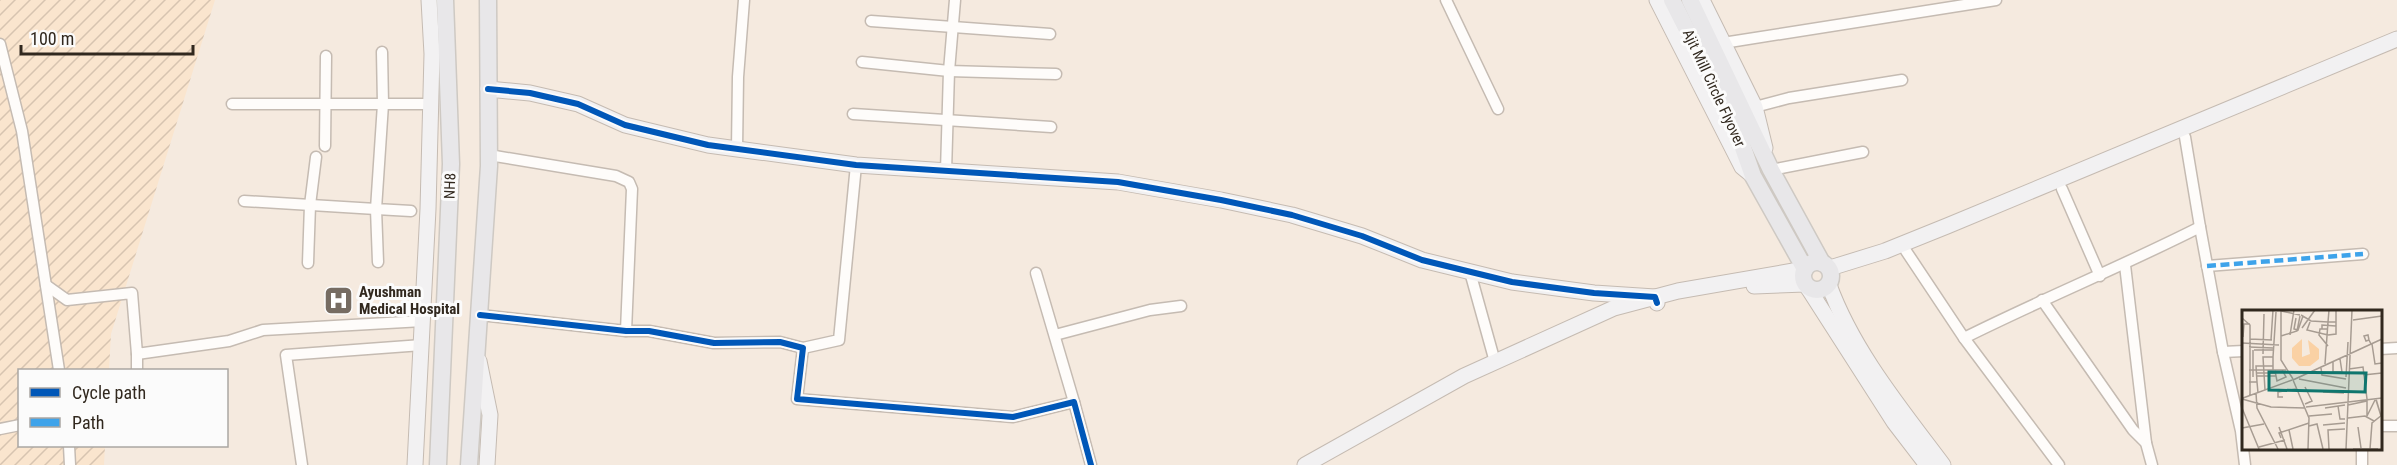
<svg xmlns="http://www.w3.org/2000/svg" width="2397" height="465" viewBox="0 0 2397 465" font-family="'Roboto Condensed',sans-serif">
<defs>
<pattern id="industrial-furrows" width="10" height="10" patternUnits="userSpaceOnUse" patternTransform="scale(1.5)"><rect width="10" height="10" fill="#fae5ce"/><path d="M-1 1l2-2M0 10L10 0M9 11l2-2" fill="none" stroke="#d7c4b0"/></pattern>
</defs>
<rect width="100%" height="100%" fill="#f5eadf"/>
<!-- industrial -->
<polygon fill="url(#industrial-furrows)" points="0,0 215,0 111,334 109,370 20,370 20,446 105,446 104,465 0,465"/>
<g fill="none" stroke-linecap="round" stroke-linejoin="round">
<defs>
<g id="street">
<polyline points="1446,0 1498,109"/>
<polyline points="871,21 1050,34"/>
<polyline points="1723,43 1996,0"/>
<polyline points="0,44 22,131 59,370"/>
<polyline points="382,52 383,104 376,209 411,211"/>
<polyline points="862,62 949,71 1056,74"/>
<polyline points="232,104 430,104"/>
<polyline points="1755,107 1789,98 1902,80"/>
<polyline points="853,114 1051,127"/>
<polyline points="2185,137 2200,227"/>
<polyline points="325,146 326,56"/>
<polyline points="737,149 738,77 744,0"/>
<polyline points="489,155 616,176 629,182 632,189 626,331"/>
<polyline points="1771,170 1863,152"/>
<polyline points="946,171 949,71 955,0"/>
<polyline points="2062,189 2100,276"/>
<polyline points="244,201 376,209 378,262"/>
<polyline points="1906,251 1964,338"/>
<polyline points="308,263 310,205 316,157"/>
<polyline points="2125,265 2146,443"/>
<polyline points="2207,266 2363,254"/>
<polyline points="1470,272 1495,362"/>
<polyline points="1036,273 1074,402"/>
<polyline points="46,285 67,300 132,293 137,354 229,341 263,330 423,321"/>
<polyline points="2042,300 2133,430 2146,443 2152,465"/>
<polyline points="480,315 626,331 649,331 714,343 780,342 803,348 797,399 1013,417 1074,402 1091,465"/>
<polyline points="1055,335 1150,310 1181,306"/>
<polyline points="803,348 839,340 856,165"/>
<polyline points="2380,349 2397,348"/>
<polyline points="2223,352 2244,351"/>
<polyline points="137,370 137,354"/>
<polyline points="2380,426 2397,426"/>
<polyline points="0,429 20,425"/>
<polyline points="69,446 70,465"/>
<polyline points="2362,448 2362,465"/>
<polyline points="302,465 286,355 422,345"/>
<path d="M 2059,465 L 1964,338 C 2042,299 2123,266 2200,227 L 2223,352 L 2241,431 L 2245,465"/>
</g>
<g id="secondary">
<polyline points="1657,0 1742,167 1753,176"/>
<polyline points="1702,0 1755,107 1765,148"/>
<polyline points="488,89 530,93 578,104 625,125 708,145 856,165 1118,182 1221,200 1292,215 1362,236 1422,260 1512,282 1594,293 1655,297 1657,303"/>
<polyline points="1830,268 1885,251 1947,226 2397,39"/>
<path d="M 1829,285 C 1853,351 1901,409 1943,465"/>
<polyline points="1754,286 1805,284"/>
<polyline points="1808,288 1894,422 1927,465"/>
<polyline points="479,361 490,415 487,465"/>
<polyline points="415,465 428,209 432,54 429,0"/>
<polyline points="1305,465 1464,376 1614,308 1678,291 1805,269"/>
</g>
<g id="primary">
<polyline points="1672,0 1735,125 1753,176 1805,269"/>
<polyline points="1690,0 1771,170 1822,263"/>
<circle cx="1817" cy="276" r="14"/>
<polyline points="438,465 451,164 445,0"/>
<polyline points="469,465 489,166 488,0"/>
</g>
</defs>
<!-- street casing -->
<use href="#street" stroke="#c5bbb2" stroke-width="13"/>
<!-- secondary casing -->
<use href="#secondary" stroke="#c5bbb2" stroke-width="17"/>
<!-- primary casing -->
<use href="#primary" stroke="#cec9c3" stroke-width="19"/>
<!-- street -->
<use href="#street" stroke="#fefcfa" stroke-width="10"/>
<!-- secondary -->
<use href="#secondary" stroke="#f2f1f2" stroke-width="15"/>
<!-- primary -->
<use href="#primary" stroke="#e8e7e9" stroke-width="16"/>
<!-- quiet -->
<polyline stroke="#3ea3ea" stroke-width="4.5" stroke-dasharray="9 4.5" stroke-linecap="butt" points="2207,266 2363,254"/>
<defs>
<g id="cycleway">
<polyline points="488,89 530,93 578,104 625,125 708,145 856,165 1118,182 1221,200 1292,215 1362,236 1422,260 1512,282 1594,293 1655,297 1657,303"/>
<polyline points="480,315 626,331 649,331 714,343 780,342 803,348 797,399 1013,417 1074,402 1091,465"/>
</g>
</defs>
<!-- cycleway casing -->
<use href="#cycleway" stroke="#fbfbfb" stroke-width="10"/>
<!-- cycleway -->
<use href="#cycleway" stroke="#0057b8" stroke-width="6"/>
</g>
<!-- icons -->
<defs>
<symbol id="hospital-square" viewBox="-11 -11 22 22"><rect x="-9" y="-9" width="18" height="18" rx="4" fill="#766c62" stroke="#fbfbfb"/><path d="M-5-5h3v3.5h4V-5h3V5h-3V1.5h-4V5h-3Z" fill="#fff"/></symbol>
</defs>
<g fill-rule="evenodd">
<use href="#hospital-square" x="322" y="284" width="33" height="33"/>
</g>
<g text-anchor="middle" stroke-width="6" stroke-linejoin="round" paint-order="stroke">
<!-- street labels -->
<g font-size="15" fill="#31281e" stroke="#fbfbfb">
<text transform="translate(1714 88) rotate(65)" y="5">Ajit Mill Circle Flyover</text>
<text transform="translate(450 186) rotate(-88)" y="5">NH8</text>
</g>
<!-- poi labels -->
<g font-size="15" font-weight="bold" fill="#31281e" stroke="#fbfbfb" text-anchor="start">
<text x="359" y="297">Ayushman<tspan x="359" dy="17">Medical Hospital</tspan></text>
</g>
</g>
<!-- overview -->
<g transform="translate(2242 310)">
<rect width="140" height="140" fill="#f5eadf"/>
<path d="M 60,29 L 60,47 L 68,44 L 66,30 L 77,39 L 77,49 L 68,56 L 57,56 L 50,48 L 50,38 Z" fill="#fad1a4"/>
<path fill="none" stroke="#a79c92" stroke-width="1.5" d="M 39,0 L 39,50 L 51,69M 39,1 L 58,5M 59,5 L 69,11 L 86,12 L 87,0M 0,8 L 8,15 L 8,32M 54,8 L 52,19 L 56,20 L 61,6M 111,10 L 140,6M 68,12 L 65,20 L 86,25M 60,18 L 73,0M 80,19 L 80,15 L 94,16M 48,25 L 52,0M 86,25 L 94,24 L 94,12M 39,26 L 55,21 L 58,6M 1,27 L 2,14 L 8,14M 8,29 L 30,30M 29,30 L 31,0M 127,30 L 124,31 L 122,26 L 126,25 L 127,30 L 129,34M 8,32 L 8,85M 0,33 L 37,35M 130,34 L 133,54 L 140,53M 86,36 L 77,25 L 78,19 L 86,19M 7,37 L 31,38M 12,40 L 31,40M 21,44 L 22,4M 31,47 L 34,2M 91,52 L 91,62 L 100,62 L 98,49M 83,54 L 86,12 L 94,12 L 94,0M 79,58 L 80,65 L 104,69M 107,59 L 121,57 L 125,89M 7,60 L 44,60M 33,61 L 35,71 L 44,67 L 40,60M 14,63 L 33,63M 121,65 L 140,63M 14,66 L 34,66M 11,67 L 11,40M 104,67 L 106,32M 57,69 L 104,78M 7,72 L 15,72 L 16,83M 15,72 L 14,56 L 31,56M 23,80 L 21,47 L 31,47 L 31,60M 81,82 L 102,83M 14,83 L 15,98 L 36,139M 41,87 L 36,87 L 36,82 L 54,79M 1,88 L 50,70M 0,89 L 29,97 L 63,98M 134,90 L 139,106 L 134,89M 63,94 L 70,91 L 63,77M 106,95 L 125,91 L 125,106 L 133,90M 96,96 L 98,109 L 103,109M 64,97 L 140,88M 0,98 L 17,139M 83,98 L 103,95M 67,106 L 90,104M 106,108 L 123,106 L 132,111M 81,115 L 103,113M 67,116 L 75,114 L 81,139M 37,117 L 45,139M 116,117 L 119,138M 0,118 L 22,114M 47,120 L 51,139M 39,128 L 37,123 L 67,113M 17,137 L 43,130M 66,139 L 67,108 L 51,70 L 140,29M 87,139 L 86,120 L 103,119M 104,139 L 110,0M 111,139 L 136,139M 128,139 L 130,113 L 140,105"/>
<path fill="#0f766e" fill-opacity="0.15" stroke="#0f766e" stroke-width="3" d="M 27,62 L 124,63 L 123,82 L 27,80 Z"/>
<rect width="140" height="140" fill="none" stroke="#31281e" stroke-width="3"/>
</g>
<!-- legend -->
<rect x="18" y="369" width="210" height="78" fill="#fbfbfb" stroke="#aaa7a3" stroke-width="1.5"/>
<rect x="30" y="388" width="30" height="9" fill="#0057b8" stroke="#aaa7a3" stroke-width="1.5"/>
<text x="72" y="399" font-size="18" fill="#31281e">Cycle path</text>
<rect x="30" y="418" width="30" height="9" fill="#3ea3ea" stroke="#aaa7a3" stroke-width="1.5"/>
<text x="72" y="429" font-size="18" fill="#31281e">Path</text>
<!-- scale -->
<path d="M21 45v9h172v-9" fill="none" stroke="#31281e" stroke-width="3"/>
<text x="30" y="45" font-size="18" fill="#31281e" stroke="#fbfbfb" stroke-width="4.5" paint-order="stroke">100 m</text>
</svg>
